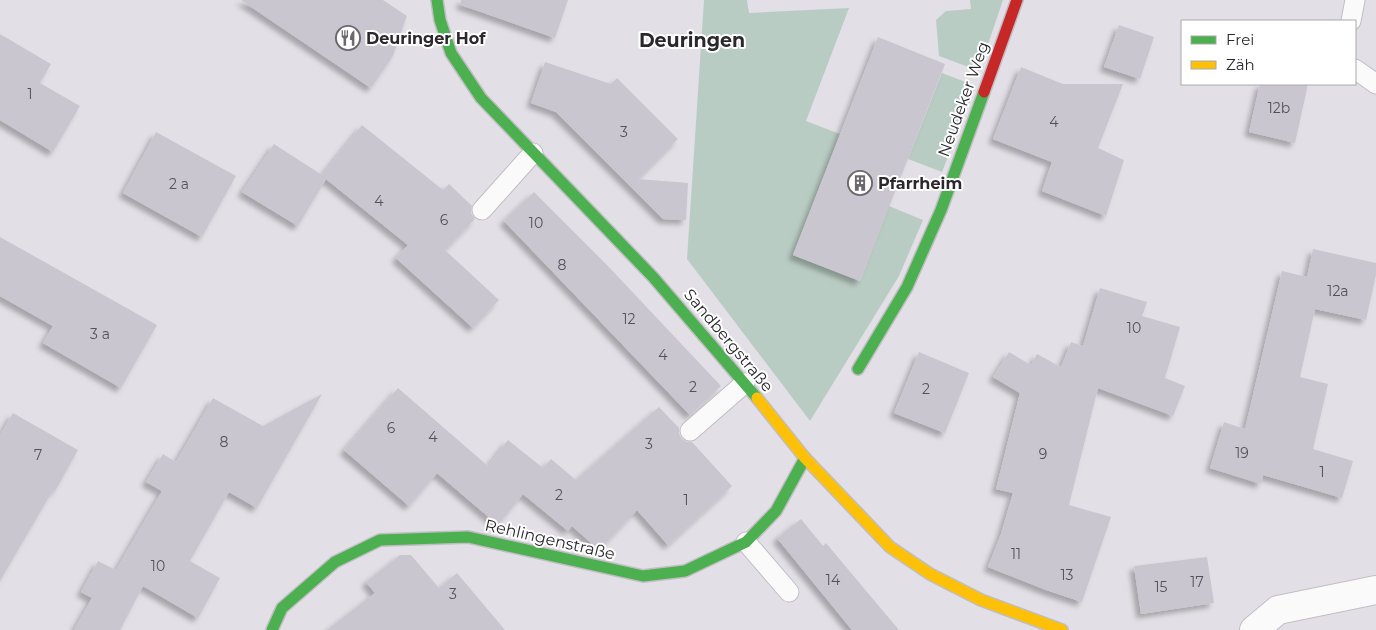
<svg xmlns="http://www.w3.org/2000/svg" width="1376" height="630" viewBox="0 0 1376 630" font-family="Montserrat,sans-serif">
<defs>
<filter id="shadow"><feDropShadow dx="-4.5" dy="4.5" stdDeviation="2.5" flood-color="#0004"/></filter>
</defs>
<rect width="100%" height="100%" fill="#e2e0e6"/>
<!-- green -->
<g fill="#b9ccc4">
<polygon points="704,0 747,0 749,13 849,8 806,121 840,134 793,255 860,281 889,206 923,220 899,276 810,421 687,259"/>
<polygon points="970,0 1003,0 979,71 939,56 936,20 946,11 971,9"/>
<polygon points="942,73 976,86 942,172 908,159"/>
</g>
<!-- building -->
<g fill="#cac6d0" filter="url(#shadow)">
<polygon points="241,0 383,0 407,16 393,56 371,88"/>
<polygon points="461,0 568,0 555,38 461,5"/>
<polygon points="1119,25 1154,37 1140,79 1104,67"/>
<polygon points="0,34 51,64 40,83 80,106 53,152 0,120"/>
<polygon points="878,37 945,64 860,281 793,255"/>
<polygon points="545,62 611,84 617,78 678,139 638,179 688,183 686,220 663,219 556,112 531,103"/>
<polygon points="1021,67 1063,84 1123,84 1098,148 1124,160 1106,216 1042,191 1052,162 993,139"/>
<polygon points="1260,84 1308,84 1295,143 1249,132"/>
<polygon points="362,125 443,190 449,184 472,206 471,213 475,219 445,250 499,300 473,328 396,258 408,245 326,179 298,226 242,192 274,144 322,175"/>
<polygon points="156,132 236,176 202,237 123,193"/>
<polygon points="534,192 607,265 721,386 690,415 504,221"/>
<polygon points="0,237 157,325 121,388 43,343 53,326 0,296"/>
<polygon points="1313,249 1376,263 1376,275 1366,320 1315,309 1300,377 1328,384 1313,449 1353,461 1342,498 1263,475 1261,484 1210,468 1224,422 1245,429 1282,271 1307,277"/>
<polygon points="1100,288 1147,302 1142,316 1180,327 1165,378 1185,386 1173,416 1098,388 1069,505 1111,517 1082,602 1046,590 988,567 1001,534 1013,493 996,489 1020,393 993,377 1009,352 1031,365 1037,354 1061,367 1071,342 1083,346"/>
<polygon points="919,352 969,373 945,433 894,413"/>
<polygon points="398,388 488,466 508,440 543,468 551,459 576,480 659,407 679,428 679,434 682,439 687,442 692,442 732,486 668,545 637,510 599,550 572,526 568,531 523,494 498,525 437,473 409,506 344,450"/>
<polygon points="322,394 257,508 229,492 190,561 220,578 198,618 143,586 120,630 74,630 92,598 81,592 98,561 116,570 162,491 146,482 163,454 176,462 213,398 263,426"/>
<polygon points="13,413 78,450 55,491 53,490 0,581 0,435"/>
<polygon points="801,519 823,546 826,543 899,630 852,630 777,538"/>
<polygon points="400,555 411,555 439,588 457,573 505,630 327,630 375,593 366,582"/>
<polygon points="1207,557 1214,603 1141,614 1134,566"/>
</g>
<g fill="none" stroke-linecap="round" stroke-linejoin="round">
<defs>
<g id="lane">
<polyline points="1351,21 1355,0"/>
<polyline points="1355,69 1376,84"/>
<polyline points="482,210 533,153"/>
<polyline points="690,431 745,383"/>
<polyline points="746,542 789,592"/>
</g>
<polyline id="street" points="1254,630 1278,610 1376,590"/>
<g id="fast">
<polyline points="437,0 440,20 451,53 481,98 653,277 757,398"/>
<polyline points="858,369 907,287 941,210 984,92"/>
<polyline points="272,630 282,608 335,562 380,540 468,537 643,576 685,571 746,542 776,511 805,458"/>
</g>
<polyline id="slow" points="757,398 805,458 890,547 930,574 981,600 1062,630"/>
<polyline id="jam" points="984,92 1017,0"/>
</defs>
<!-- lane casing -->
<use href="#lane" stroke="#c0bec3" stroke-width="21"/>
<!-- street casing -->
<use href="#street" stroke="#c0bec3" stroke-width="30"/>
<!-- fast casing -->
<use href="#fast" stroke="#c0bec3" stroke-width="14"/>
<!-- slow casing -->
<use href="#slow" stroke="#c0bec3" stroke-width="14"/>
<!-- jam casing -->
<use href="#jam" stroke="#c0bec3" stroke-width="14"/>
<!-- lane -->
<use href="#lane" stroke="#fbfafb" stroke-width="19"/>
<!-- street -->
<use href="#street" stroke="#fbfafb" stroke-width="28"/>
<!-- fast -->
<use href="#fast" stroke="#4caf50" stroke-width="11"/>
<!-- slow -->
<use href="#slow" stroke="#ffc107" stroke-width="11"/>
<!-- jam -->
<use href="#jam" stroke="#c62828" stroke-width="11"/>
</g>
<!-- icons -->
<defs>
<symbol id="restaurant-ring" viewBox="-11 -11 22 22"><circle r="9.5" fill="#fff" stroke="#6a686e" stroke-width="1.5"/><path d="M-5-6h1v4h1v-4h1v4h1v-4h1v5L-1.5 .5V6h-2V.5L-5-1ZM5-6V6H3V1.5H1.5Q1.5-4 5-6Z" fill="#6a686e"/></symbol>
<symbol id="building-ring" viewBox="-11 -11 22 22"><circle r="9.5" fill="#fff" stroke="#6a686e" stroke-width="1.5"/><path d="M-4-6H4V6H1V3H-1V6H-4ZM-2.5-4.3h1.7v1.8h-1.7ZM.8-4.3h1.7v1.8H.8ZM-2.5-1h1.7V.8h-1.7ZM.8-1h1.7V.8H.8Z" fill="#6a686e"/></symbol>
</defs>
<g fill-rule="evenodd">
<use href="#restaurant-ring" x="334" y="24" width="28" height="28"/>
<use href="#building-ring" x="846" y="169" width="28" height="28"/>
</g>
<g text-anchor="middle" stroke-width="4" stroke-linejoin="round" paint-order="stroke">
<!-- number labels -->
<g font-size="14" fill="#545158">
<text x="30" y="99">1</text>
<text x="1279" y="113">12b</text>
<text x="1054" y="127">4</text>
<text x="624" y="137">3</text>
<text x="179" y="189">2 a</text>
<text x="379" y="206">4</text>
<text x="444" y="225">6</text>
<text x="536" y="228">10</text>
<text x="562" y="270">8</text>
<text x="1338" y="296">12a</text>
<text x="629" y="324">12</text>
<text x="1134" y="333">10</text>
<text x="100" y="339">3 a</text>
<text x="663" y="360">4</text>
<text x="693" y="392">2</text>
<text x="926" y="394">2</text>
<text x="391" y="433">6</text>
<text x="433" y="442">4</text>
<text x="224" y="447">8</text>
<text x="649" y="449">3</text>
<text x="1242" y="458">19</text>
<text x="1043" y="459">9</text>
<text x="38" y="460">7</text>
<text x="1322" y="477">1</text>
<text x="559" y="500">2</text>
<text x="686" y="505">1</text>
<text x="1016" y="559">11</text>
<text x="158" y="571">10</text>
<text x="1067" y="580">13</text>
<text x="833" y="585">14</text>
<text x="1197" y="587">17</text>
<text x="1161" y="592">15</text>
<text x="453" y="599">3</text>
</g>
<!-- poi labels -->
<g font-size="16" font-weight="bold" fill="#2a282d" stroke="#fff" text-anchor="start">
<text x="366" y="44">Deuringer Hof</text>
<text x="878" y="189">Pfarrheim</text>
</g>
<!-- street labels -->
<g font-size="16" fill="#2a282d" stroke="#fff">
<text transform="translate(963 99) rotate(-70)" y="6">Neudeker Weg</text>
<text transform="translate(729 340) rotate(50)" y="6">Sandbergstraße</text>
<text transform="translate(550 539) rotate(13)" y="6">Rehlingenstraße</text>
</g>
<!-- quarter labels -->
<g font-size="19" font-weight="bold" fill="#2a282d" stroke="#fff">
<text x="692" y="47">Deuringen</text>
</g>
</g>
<!-- legend -->
<rect x="1181" y="20" width="175" height="65" fill="#ffffff" stroke="#aaa9ab"/>
<rect x="1191" y="36" width="25" height="8" fill="#4caf50" stroke="#aaa9ab"/>
<text x="1226" y="45" font-size="15" fill="#2a282d">Frei</text>
<rect x="1191" y="61" width="25" height="8" fill="#ffc107" stroke="#aaa9ab"/>
<text x="1226" y="70" font-size="15" fill="#2a282d">Zäh</text>
</svg>
